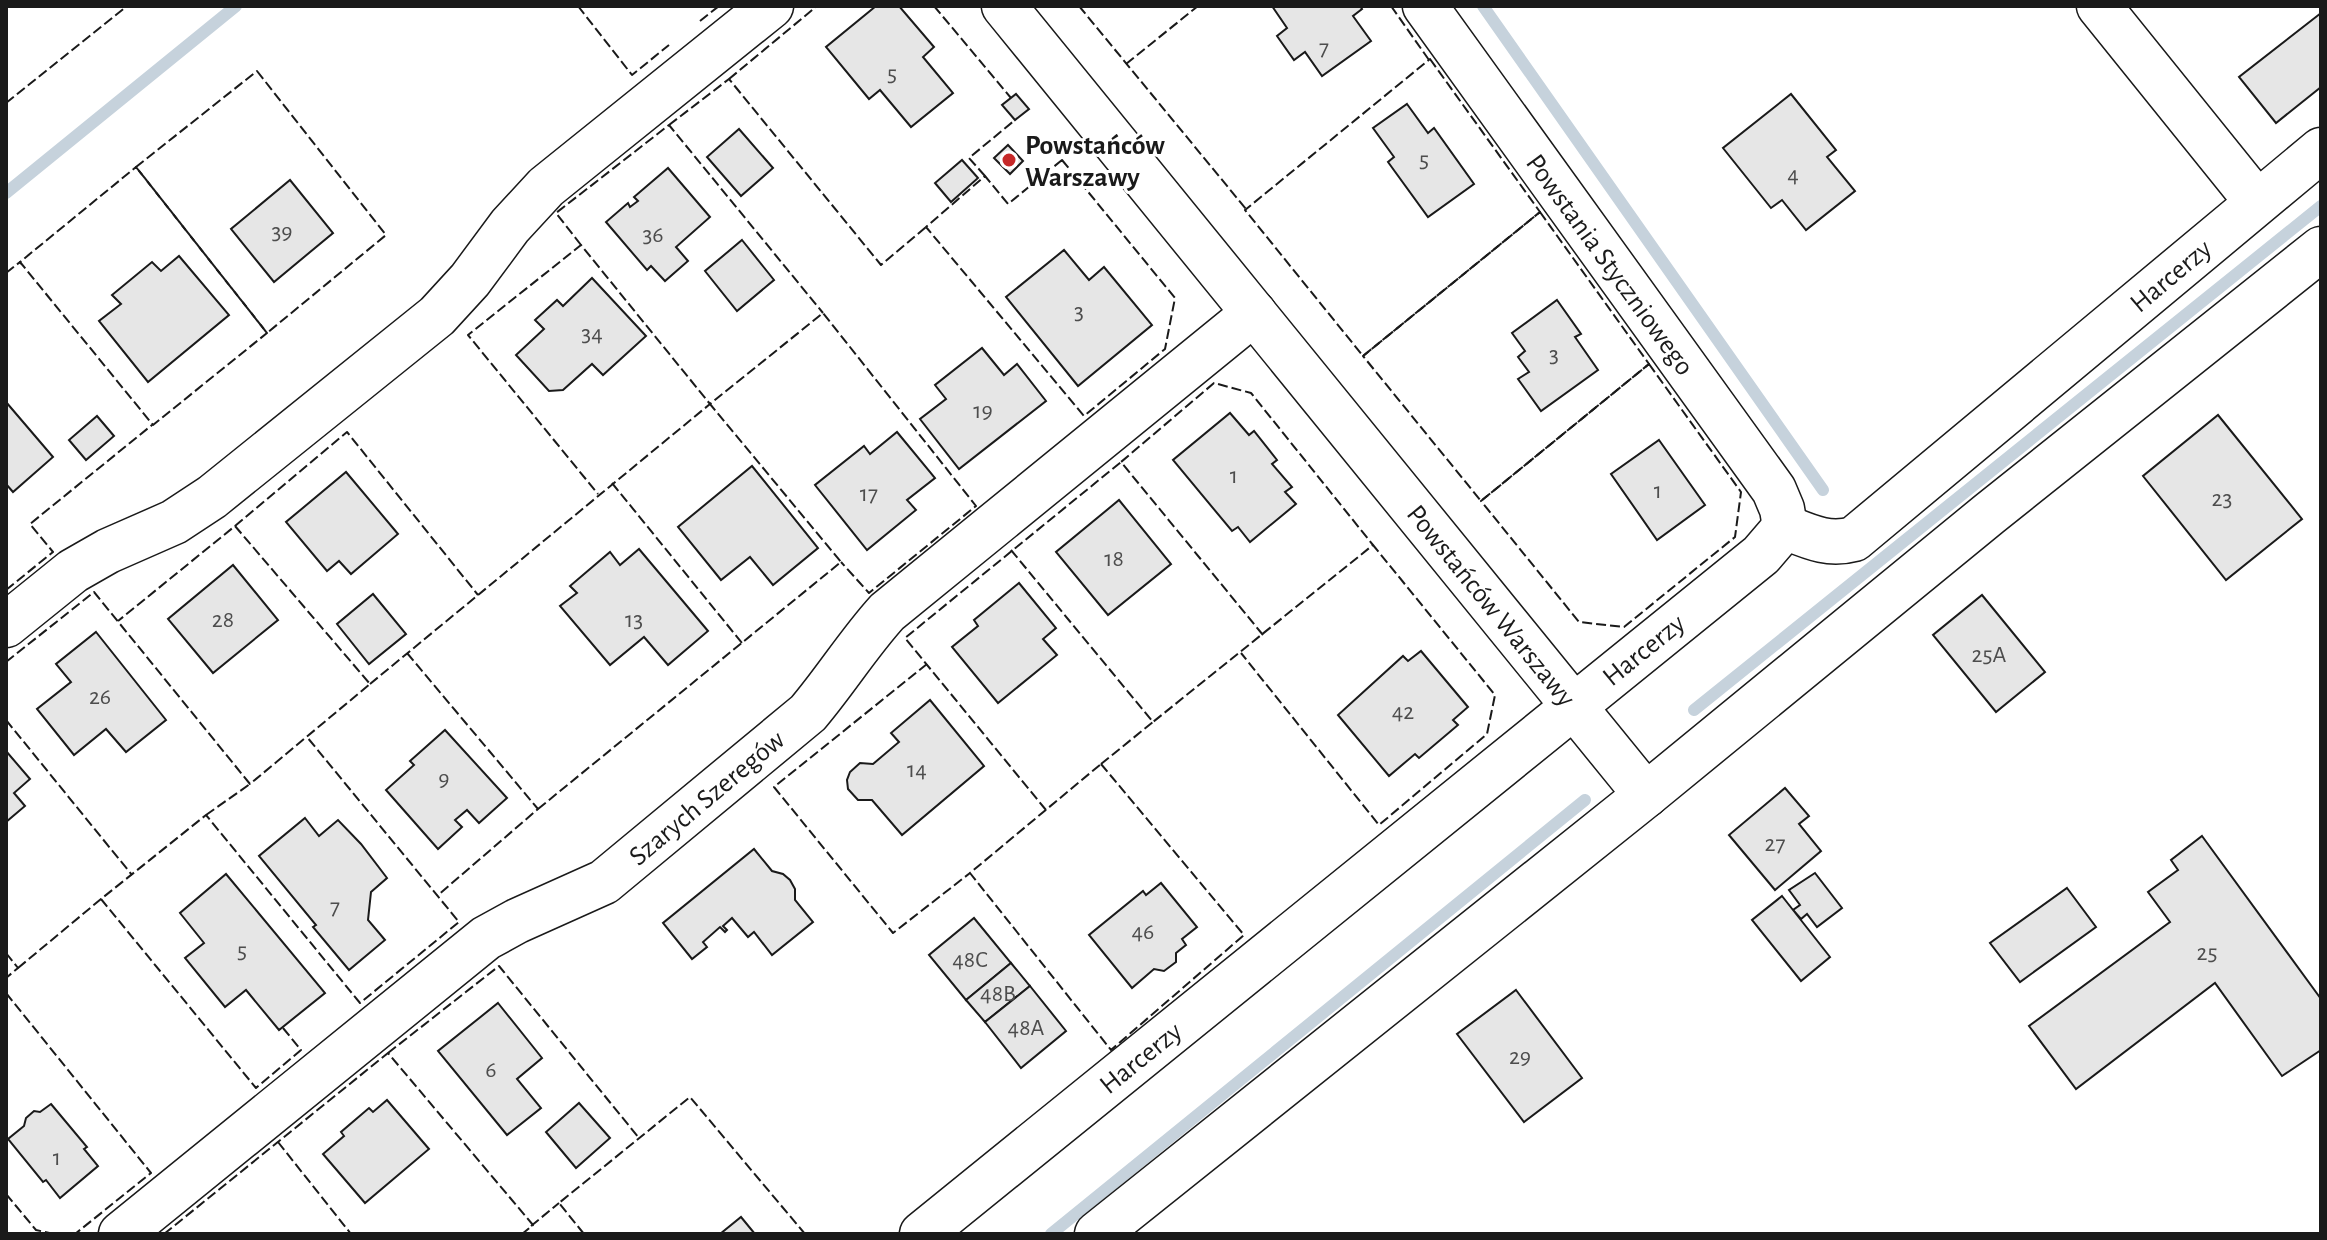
<svg xmlns="http://www.w3.org/2000/svg" width="2327" height="1240" viewBox="0 0 2327 1240" font-family="'Alegreya Sans',sans-serif">
<rect width="100%" height="100%" fill="#fff"/>
<g fill="none" stroke-linecap="round" stroke-linejoin="round">
<!-- stream -->
<g stroke="#c6d2dc" stroke-width="12">
<polyline points="1483,6 1823,490"/>
<polyline points="6,193 236,6"/>
<polyline points="1694,710 2321,206"/>
<polyline points="1051,1234 1585,800"/>
</g>
</g>
<!-- building -->
<g fill="#e6e6e6" stroke="#1a1a1a" stroke-width="2">
<polygon points="876,6 899,6 934,47 923,57 953,93 911,127 880,90 869,99 826,47"/>
<polygon points="1272,6 1360,6 1362,9 1353,16 1371,41 1322,76 1305,52 1294,60 1277,36 1287,28"/>
<polygon points="2321,13 2321,87 2276,123 2239,77"/>
<polygon points="1016,94 1029,109 1015,120 1002,105"/>
<polygon points="1791,94 1836,150 1827,157 1855,191 1806,230 1782,200 1771,208 1723,148"/>
<polygon points="1407,104 1428,133 1434,128 1474,184 1428,217 1388,162 1394,157 1373,128"/>
<polygon points="739,129 773,168 741,196 707,157"/>
<polygon points="1008,145 1023,161 1010,174 994,158"/>
<polygon points="962,160 978,178 951,202 935,183"/>
<polygon points="668,168 710,217 676,247 688,261 665,281 651,266 647,270 606,222 628,203 630,207 638,201 634,197"/>
<polygon points="290,180 333,233 274,282 231,229"/>
<polygon points="742,240 774,280 737,311 705,271"/>
<polygon points="1064,250 1089,280 1104,267 1152,325 1078,386 1006,297"/>
<polygon points="179,256 229,315 148,382 99,321 121,304 112,295 152,262 161,271"/>
<polygon points="592,278 646,336 603,375 592,364 563,390 549,391 516,355 544,329 535,320 557,300 563,306"/>
<polygon points="1557,300 1581,334 1575,337 1598,370 1541,411 1518,379 1529,372 1518,357 1525,351 1512,333"/>
<polygon points="982,348 1004,375 1017,364 1046,401 959,469 920,419 946,399 935,385"/>
<polygon points="6,402 53,457 13,492 6,484"/>
<polygon points="1230,413 1249,435 1254,431 1277,460 1272,464 1292,487 1285,492 1296,504 1250,542 1238,527 1232,531 1173,460"/>
<polygon points="2218,415 2302,519 2226,580 2143,476"/>
<polygon points="97,416 114,436 86,460 69,440"/>
<polygon points="897,432 935,478 907,500 916,510 867,550 815,485 864,446 870,454"/>
<polygon points="1659,440 1705,505 1657,540 1611,474"/>
<polygon points="752,466 818,548 773,585 750,557 721,580 678,527"/>
<polygon points="346,472 398,534 351,574 339,561 327,571 286,522"/>
<polygon points="1119,500 1171,564 1108,615 1056,552"/>
<polygon points="639,549 708,631 668,665 644,637 610,665 560,606 577,593 570,586 610,552 620,565"/>
<polygon points="233,565 278,620 213,673 168,619"/>
<polygon points="1019,583 1056,628 1043,639 1057,655 998,703 952,647 978,626 974,620"/>
<polygon points="373,594 406,634 369,664 337,624"/>
<polygon points="1982,595 2045,672 1996,712 1933,635"/>
<polygon points="96,632 166,720 126,752 106,729 74,755 37,709 71,682 56,664"/>
<polygon points="1421,651 1468,707 1453,720 1458,725 1419,758 1415,754 1389,776 1338,715 1403,656 1408,661"/>
<polygon points="930,700 984,766 902,835 872,800 858,800 848,789 847,780 850,772 860,763 873,764 899,742 891,733"/>
<polygon points="445,730 507,798 479,823 467,810 455,820 462,827 438,849 386,790 414,765 410,761"/>
<polygon points="6,751 30,779 14,793 25,806 6,822"/>
<polygon points="1785,788 1809,816 1799,824 1821,851 1775,890 1729,835"/>
<polygon points="305,818 319,836 338,820 361,844 387,878 371,892 368,920 385,940 349,970 313,927 316,925 259,856"/>
<polygon points="2202,836 2321,999 2321,1050 2282,1076 2215,983 2076,1089 2029,1026 2170,922 2148,892 2178,870 2171,860"/>
<polygon points="754,849 772,871 783,874 790,880 795,889 795,900 813,922 772,955 754,932 748,937 732,918 723,926 727,930 725,932 720,927 703,942 707,947 692,959 663,923"/>
<polygon points="1815,873 1842,908 1817,927 1807,914 1801,919 1793,910 1800,905 1789,890"/>
<polygon points="226,874 325,993 279,1030 246,990 225,1007 185,958 204,943 180,913"/>
<polygon points="1161,883 1197,927 1182,939 1186,945 1176,953 1176,962 1164,971 1154,969 1132,988 1089,935 1143,891 1146,895"/>
<polygon points="2067,888 2096,927 2020,982 1990,943"/>
<polygon points="1782,896 1830,957 1801,981 1752,920"/>
<polygon points="974,918 1011,963 966,1000 929,955"/>
<polygon points="1011,963 1030,986 985,1022 966,1000"/>
<polygon points="1030,986 1066,1031 1021,1068 985,1022"/>
<polygon points="1516,990 1582,1078 1524,1122 1457,1034"/>
<polygon points="498,1003 542,1058 517,1079 541,1108 507,1135 438,1051"/>
<polygon points="387,1100 429,1149 365,1203 323,1154 344,1136 341,1132 369,1108 373,1112"/>
<polygon points="579,1103 610,1138 576,1168 546,1132"/>
<polygon points="51,1104 87,1147 84,1149 98,1166 60,1198 46,1180 43,1182 8,1139 24,1126 26,1118 34,1111 40,1112"/>
<polygon points="741,1217 755,1234 720,1234"/>
</g>
<g fill="none" stroke-linecap="round" stroke-linejoin="round">
<defs>
<g id="minor">
<polyline points="1004,6 1646,795"/>
<polyline points="1425,6 1774,490 1782,509 1785,527"/>
<polyline points="2099,6 2257,202"/>
<path d="M 1785,527 C 1810,537 1828,546 1854,539 L 2321,150"/>
<polyline points="6,625 73,571 108,551 174,522 212,497 437,316 470,280 510,226 546,187 771,6"/>
<path d="M 121,1234 L 486,938 L 517,921 L 604,882 L 808,713 C 836,680 858,644 887,612 L 1254,313"/>
<polyline points="922,1234 1761,555 1785,527"/>
<polyline points="1097,1234 1646,795 1989,514 2321,249"/>
</g>
</defs>
<!-- minor casing -->
<use href="#minor" stroke="#1a1a1a" stroke-width="47"/>
<!-- minor -->
<use href="#minor" stroke="#fff" stroke-width="44"/>
<!-- fence -->
<g stroke="#1a1a1a" stroke-width="2" stroke-dasharray="10 4" stroke-linecap="butt">
<polyline points="578,6 632,75 669,45"/>
<polyline points="934,6 1011,98"/>
<polyline points="1079,6 1246,209"/>
<polyline points="1391,6 1429,60"/>
<polyline points="700,21 719,6"/>
<polygon points="1430,59 1540,212 1363,356 1245,210"/>
<polyline points="1126,64 1198,6"/>
<polygon points="257,71 386,235 267,333 136,167"/>
<polyline points="729,79 817,6"/>
<polyline points="6,103 127,6"/>
<polyline points="669,125 729,79 881,265 926,227"/>
<polygon points="1062,160 1175,298 1165,349 1084,416 926,227 985,176 1008,204"/>
<polygon points="136,167 267,333 153,425 20,262"/>
<polyline points="985,176 969,158 1015,120"/>
<polygon points="1540,212 1649,364 1481,501 1363,356"/>
<polyline points="581,245 556,213 669,125 823,313"/>
<polyline points="6,273 20,262 21,264"/>
<polygon points="1649,364 1741,492 1735,537 1624,627 1579,622 1481,501"/>
<polyline points="612,483 742,643"/>
<polyline points="235,526 347,432 478,595"/>
<polyline points="1011,550 1153,722 1373,545 1495,695 1487,734 1379,825 1241,653"/>
<polyline points="6,590 53,552 30,524 152,425"/>
<polyline points="1263,635 1121,462 1214,383 1251,393 1373,545"/>
<polyline points="407,653 538,809 437,896"/>
<polyline points="6,662 94,592 250,784 370,684 235,526 118,621"/>
<polyline points="927,664 774,787 893,933 970,873"/>
<polyline points="370,684 710,404 581,245 468,335 598,494"/>
<polyline points="6,720 132,875"/>
<polygon points="1101,764 1244,935 1111,1050 970,873"/>
<polyline points="1101,764 1153,722"/>
<polyline points="538,809 841,562 710,404 823,313 976,506 869,593 841,562"/>
<polyline points="1046,810 905,638 1121,462"/>
<polyline points="206,815 250,784"/>
<polyline points="6,953 18,968 6,978"/>
<polyline points="18,968 101,899"/>
<polyline points="6,993 151,1173 75,1234"/>
<polyline points="283,1028 301,1050 256,1088 101,899 206,815 360,1003 459,922 307,737"/>
<polyline points="388,1053 499,966 639,1138"/>
<polyline points="278,1142 351,1234"/>
<polyline points="6,1194 36,1230 54,1234"/>
<polyline points="531,1226 559,1203"/>
<polyline points="164,1234 388,1053 533,1225 522,1234"/>
<polyline points="584,1234 559,1203 690,1097 805,1234"/>
</g>
</g>
<!-- markers -->
<circle fill="#c62828" stroke="#fff" stroke-width="3" cx="1009" cy="160" r="8"/>
<g text-anchor="middle" stroke-width="6" stroke-linejoin="round" paint-order="stroke">
<!-- number labels -->
<g font-size="24" fill="#4d4d4d">
<text x="1324" y="55">7</text>
<text x="892" y="81">5</text>
<text x="1424" y="167">5</text>
<text x="1793" y="182">4</text>
<text x="282" y="239">39</text>
<text x="653" y="242">36</text>
<text x="1079" y="319">3</text>
<text x="592" y="341">34</text>
<text x="1554" y="362">3</text>
<text x="983" y="418">19</text>
<text x="1234" y="483">1</text>
<text x="1658" y="498">1</text>
<text x="869" y="501">17</text>
<text x="2222" y="506">23</text>
<text x="1114" y="566">18</text>
<text x="223" y="627">28</text>
<text x="634" y="627">13</text>
<text x="1989" y="662">25A</text>
<text x="100" y="704">26</text>
<text x="1403" y="719">42</text>
<text x="917" y="777">14</text>
<text x="444" y="786">9</text>
<text x="1775" y="851">27</text>
<text x="335" y="914">7</text>
<text x="1143" y="939">46</text>
<text x="242" y="958">5</text>
<text x="2207" y="960">25</text>
<text x="970" y="967">48C</text>
<text x="998" y="1001">48B</text>
<text x="1026" y="1035">48A</text>
<text x="1520" y="1064">29</text>
<text x="491" y="1077">6</text>
<text x="57" y="1165">1</text>
</g>
<!-- poi labels -->
<g font-size="28" font-weight="bold" fill="#1a1a1a" stroke="#fff" text-anchor="start">
<text x="1025" y="154">Powstańców<tspan x="1025" dy="32">Warszawy</tspan></text>
</g>
<!-- street labels -->
<g font-size="28" fill="#1a1a1a" stroke="#fff">
<text transform="translate(1611 264) rotate(54)" y="10">Powstania Styczniowego</text>
<text transform="translate(2170 275) rotate(-40)" y="10">Harcerzy</text>
<text transform="translate(1492 605) rotate(51)" y="10">Powstańców Warszawy</text>
<text transform="translate(1643 649) rotate(-39)" y="10">Harcerzy</text>
<text transform="translate(706 797) rotate(-40)" y="10">Szarych Szeregów</text>
<text transform="translate(1140 1057) rotate(-39)" y="10">Harcerzy</text>
</g>
</g>
<!-- border -->
<rect width="2327" height="1240" fill="none" stroke="#1a1a1a" stroke-width="16"/>
</svg>
